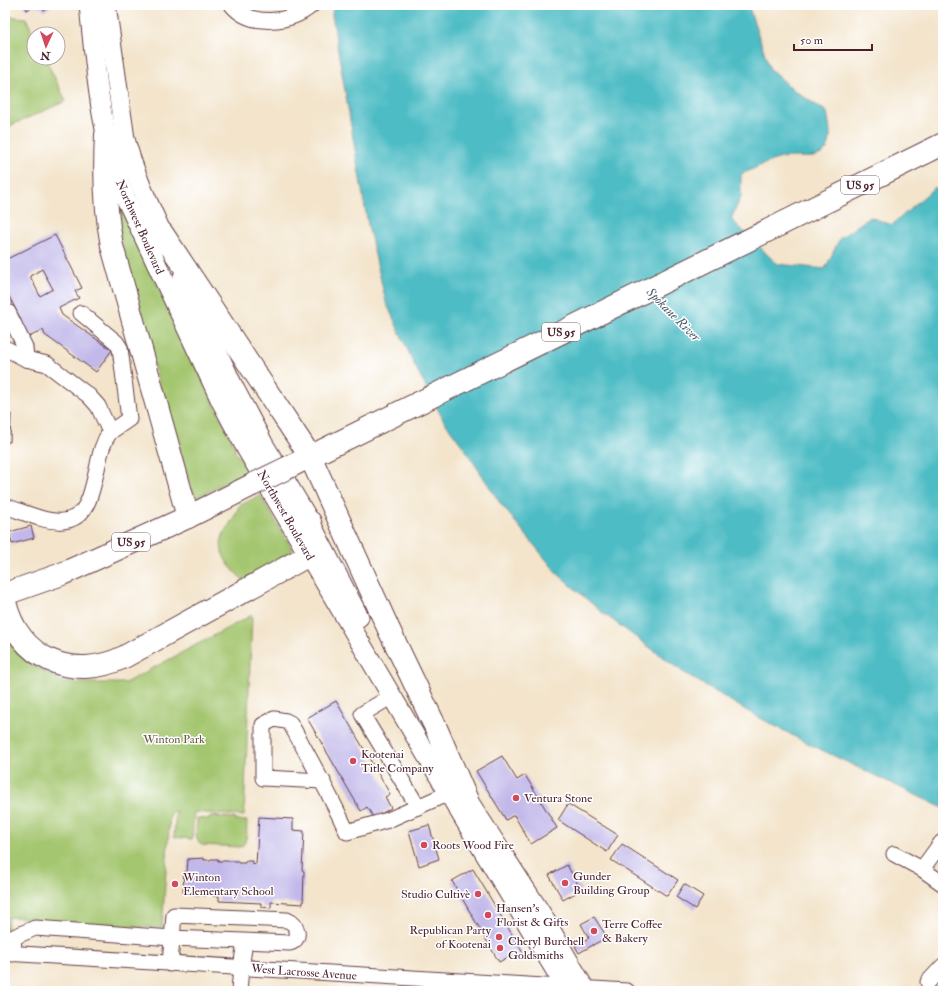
<svg xmlns="http://www.w3.org/2000/svg" width="948" height="996" viewBox="0 0 948 996" font-family="'IM FELL Double Pica',serif">
<rect width="100%" height="100%" fill="#fff"/>
<filter id="ink" filterUnits="userSpaceOnUse"><feTurbulence type="fractalNoise" baseFrequency=".025" numOctaves="2"/><feDisplacementMap in="SourceGraphic" scale="8" xChannelSelector="R" yChannelSelector="G"/><feConvolveMatrix kernelMatrix="1 2 1 2 8 2 1 2 1" color-interpolation-filters="sRGB"/></filter>
<filter id="wash" filterUnits="userSpaceOnUse"><feTurbulence type="fractalNoise" baseFrequency=".012" numOctaves="4" result="noise"/><feDisplacementMap in="SourceGraphic" scale="16" xChannelSelector="R" yChannelSelector="G"/><feGaussianBlur stdDeviation="0.9" result="paint"/><feColorMatrix in="noise" values="0 0 0 0 0 0 0 0 0 0 0 0 0 0 0 0 0 1.4 0 .05"/><feComposite in="paint" operator="in"/></filter>
<g filter="url(#wash)">
<rect width="100%" height="100%" fill="#f3e4cb"/>
<!-- green -->
<g fill="#a4c66f" stroke="#77724d">
<polygon points="5,16 26,18 34,35 34,58 45,58 66,101 5,128"/>
<polygon points="118,201 236,450 234,452 240,457 248,471 196,498 191,488 134,301 113,202"/>
<path d="M 260,495 L 293,550 L 280,558 L 282,561 L 243,580 C 229,567 214,551 225,531 C 230,523 236,516 239,506 Z"/>
<polygon points="252,615 244,816 194,812 192,839 174,837 176,811 170,814 162,928 39,921 33,918 8,917 7,944 5,944 5,637 23,659 64,683 125,683"/>
<path d="M 210,816 L 235,818 L 235,820 L 247,821 C 246,829 249,843 240,847 L 202,845 C 193,840 197,828 197,818 L 210,819 Z"/>
</g>
<!-- water -->
<path fill="#4dbcc5" stroke="#4c6e78" d="M 333,5 L 748,5 L 770,69 L 795,91 L 827,112 C 830,129 836,153 813,157 C 802,158 792,156 782,158 C 768,161 754,169 741,174 L 741,197 L 731,219 L 777,264 L 825,269 L 840,238 L 870,217 L 892,225 L 934,188 L 943,186 L 943,808 L 805,742 L 749,712 L 683,672 L 599,610 L 557,573 L 500,503 L 465,449 L 444,421 L 415,366 L 386,302 L 368,225 L 332,15 Z"/>
<g id="blocks">
<!-- building -->
<g fill="#c2b9ea" fill-rule="evenodd">
<polygon points="24,5 52,5 44,11 42,8 33,6 27,10"/>
<path d="M 55,235 L 82,288 L 75,291 L 79,298 L 59,308 L 62,315 L 112,350 L 96,372 L 45,335 L 43,330 L 29,337 L 27,333 L 14,339 L 8,326 L 21,320 L 5,288 L 5,260 ZM 42,269 L 53,289 L 40,296 L 30,276 Z"/>
<polygon points="5,414 11,414 10,442 5,442"/>
<polygon points="31,526 34,538 12,544 9,532"/>
<polygon points="336,701 390,794 385,797 391,808 374,818 367,807 361,811 307,718"/>
<polygon points="502,756 517,780 525,775 557,828 531,844 514,815 506,820 476,771"/>
<polygon points="568,804 618,835 607,852 558,820"/>
<polygon points="259,817 293,819 293,830 304,831 302,870 304,871 303,904 271,902 271,908 261,907 261,903 219,901 219,896 213,896 213,894 206,894 206,896 183,893 184,872 187,872 188,859 204,858 204,860 210,860 211,859 218,859 218,861 238,861 238,863 245,863 245,861 252,861 252,863 256,864"/>
<polygon points="429,825 439,859 419,866 409,831"/>
<polygon points="622,844 678,880 667,896 611,860"/>
<polygon points="567,865 581,890 563,900 549,875"/>
<polygon points="473,869 523,953 514,958 512,955 499,962 452,881"/>
<polygon points="684,884 703,896 695,909 676,897"/>
<polygon points="594,917 607,937 579,953 575,946 589,938 581,924"/>
</g>
</g>
</g>
<g filter="url(#ink)">
<use href="#blocks" fill-opacity="0" stroke="#633d43" stroke-width="1"/>
<g fill="none" stroke-linecap="round" stroke-linejoin="round">
<defs>
<g id="minor">
<path d="M 232,5 C 251,28 291,23 312,5"/>
<polyline points="5,311 8,312 25,347 26,359"/>
<polyline points="81,313 116,342 120,348 129,419 110,432"/>
<path d="M 5,348 L 26,359 L 47,364 L 89,396 L 98,406 L 110,432 C 102,443 100,455 97,469 C 95,478 93,487 90,496 C 76,539 36,516 5,506"/>
<polyline points="392,696 362,714 418,807"/>
<path d="M 323,781 L 263,778 L 263,725 L 274,719 L 286,721 L 290,723 C 310,759 330,794 347,832 L 388,820 L 449,793"/>
<polyline points="894,854 922,869 943,884"/>
<polyline points="922,869 941,843"/>
<polyline points="5,953 627,991"/>
<path d="M 13,954 L 14,937 L 35,928 L 172,938 L 290,943 C 302,939 298,924 287,920 L 174,915 L 170,964"/>
<polyline points="928,982 943,966"/>
<polyline points="239,991 241,968 245,942"/>
</g>
<g id="major">
<path d="M 89,5 C 96,71 100,138 126,199 L 221,401 L 247,450 L 464,819 L 568,991"/>
<path d="M 106,5 L 125,139 C 135,177 152,211 168,246"/>
<polyline points="183,277 233,386 263,443 310,522 359,617"/>
<polyline points="467,799 542,915 586,991"/>
</g>
<g id="highway">
<path d="M 106,135 C 104,173 105,209 112,246 L 188,517"/>
<polyline points="162,233 310,456 390,632 436,728 467,800"/>
<polyline points="289,467 943,144"/>
<polyline points="5,594 62,574 188,517 254,484"/>
<path d="M 5,602 C 18,659 73,682 124,657 L 309,555 C 318,547 312,532 310,522"/>
</g>
</defs>
<!-- minor casing -->
<use href="#minor" stroke="#633d43" stroke-width="17"/>
<!-- major casing -->
<use href="#major" stroke="#633d43" stroke-width="21"/>
<!-- highway casing -->
<use href="#highway" stroke="#633d43" stroke-width="24"/>
<!-- minor -->
<use href="#minor" stroke="#fff" stroke-width="15"/>
<!-- major -->
<use href="#major" stroke="#fff" stroke-width="19"/>
<!-- highway -->
<use href="#highway" stroke="#fff" stroke-width="22"/>
<defs>
<polyline id="highway-bridge" points="254,484 289,467"/>
</defs>
<!-- highway-bridge casing -->
<use href="#highway-bridge" stroke="#633d43" stroke-width="24" stroke-linecap="butt"/>
<!-- highway-bridge -->
<use href="#highway-bridge" stroke="#fff" stroke-width="22"/>
</g>
</g>
<!-- markers -->
<g fill="#d1495b" stroke="#fff" stroke-width="1.5">
<circle cx="353" cy="761" r="4"/>
<circle cx="516" cy="798" r="4"/>
<circle cx="424" cy="845" r="4"/>
<circle cx="565" cy="883" r="4"/>
<circle cx="175" cy="884" r="4"/>
<circle cx="478" cy="894" r="4"/>
<circle cx="488" cy="915" r="4"/>
<circle cx="594" cy="931" r="4"/>
<circle cx="499" cy="937" r="4"/>
<circle cx="500" cy="948" r="4"/>
</g>
<g text-anchor="middle" stroke-width="3" stroke-linejoin="round" paint-order="stroke">
<!-- shield labels -->
<g fill="#fff" stroke="#80626b" stroke-width="1">
<rect x="841" y="176" width="38" height="18" rx="3"/>
<rect x="542" y="323" width="38" height="18" rx="3"/>
<rect x="112" y="533" width="38" height="18" rx="3"/>
</g>
<g font-size="11" font-weight="bold" fill="#4a1f2b">
<text x="860" y="189">US 95</text>
<text x="561" y="336">US 95</text>
<text x="131" y="546">US 95</text>
</g>
<!-- street labels -->
<g font-size="12" fill="#4a1f2b" stroke="#fff">
<text transform="translate(140 227) rotate(66)" y="4">Northwest Boulevard</text>
<text transform="translate(286 515) rotate(60)" y="4">Northwest Boulevard</text>
<text transform="translate(304 972) rotate(4)" y="4">West Lacrosse Avenue</text>
</g>
<!-- park labels -->
<g font-size="12" fill="#6a5943" stroke="#fff">
<text x="174" y="743">Winton Park</text>
</g>
<!-- poi labels -->
<g font-size="12" fill="#4a1f2b" stroke="#fff" text-anchor="start">
<text x="361" y="758">Kootenai<tspan x="361" dy="14">Title Company</tspan></text>
<text x="524" y="802">Ventura Stone</text>
<text x="432" y="849">Roots Wood Fire</text>
<text x="573" y="880">Gunder<tspan x="573" dy="14">Building Group</tspan></text>
<text x="183" y="881">Winton<tspan x="183" dy="14">Elementary School</tspan></text>
<text x="470" y="898" text-anchor="end">Studio Cultivè</text>
<text x="496" y="912">Hansen's<tspan x="496" dy="14">Florist &amp; Gifts</tspan></text>
<text x="602" y="928">Terre Coffee<tspan x="602" dy="14">&amp; Bakery</tspan></text>
<text x="491" y="934" text-anchor="end">Republican Party<tspan x="491" dy="14">of Kootenai</tspan></text>
<text x="508" y="945">Cheryl Burchell<tspan x="508" dy="14">Goldsmiths</tspan></text>
</g>
<!-- water labels -->
<g font-size="13" font-style="italic" fill="#4b5e69" stroke="#fff">
<text transform="translate(674 314) rotate(45)" y="5">Spokane River</text>
</g>
</g>
<!-- margin -->
<rect width="948" height="996" fill="none" stroke="#fff" stroke-width="20"/>
<!-- north arrow -->
<g transform="translate(46 46) rotate(183)"><circle r="19" fill="#ffffff" stroke="#b7a5aa"/>
<path d="M0-3L7 15L0 10L-7 15Z" fill="#d1495b"/>
<text y="-6" font-size="11" font-weight="bold" text-anchor="middle" fill="#4a1f2b">N</text>
</g>
<!-- scale -->
<path d="M794 44v6h78v-6" fill="none" stroke="#4a1f2b" stroke-width="2"/>
<text x="800" y="44" font-size="12" fill="#4a1f2b" stroke="#ffffff" stroke-width="3" paint-order="stroke">50 m</text>
</svg>
